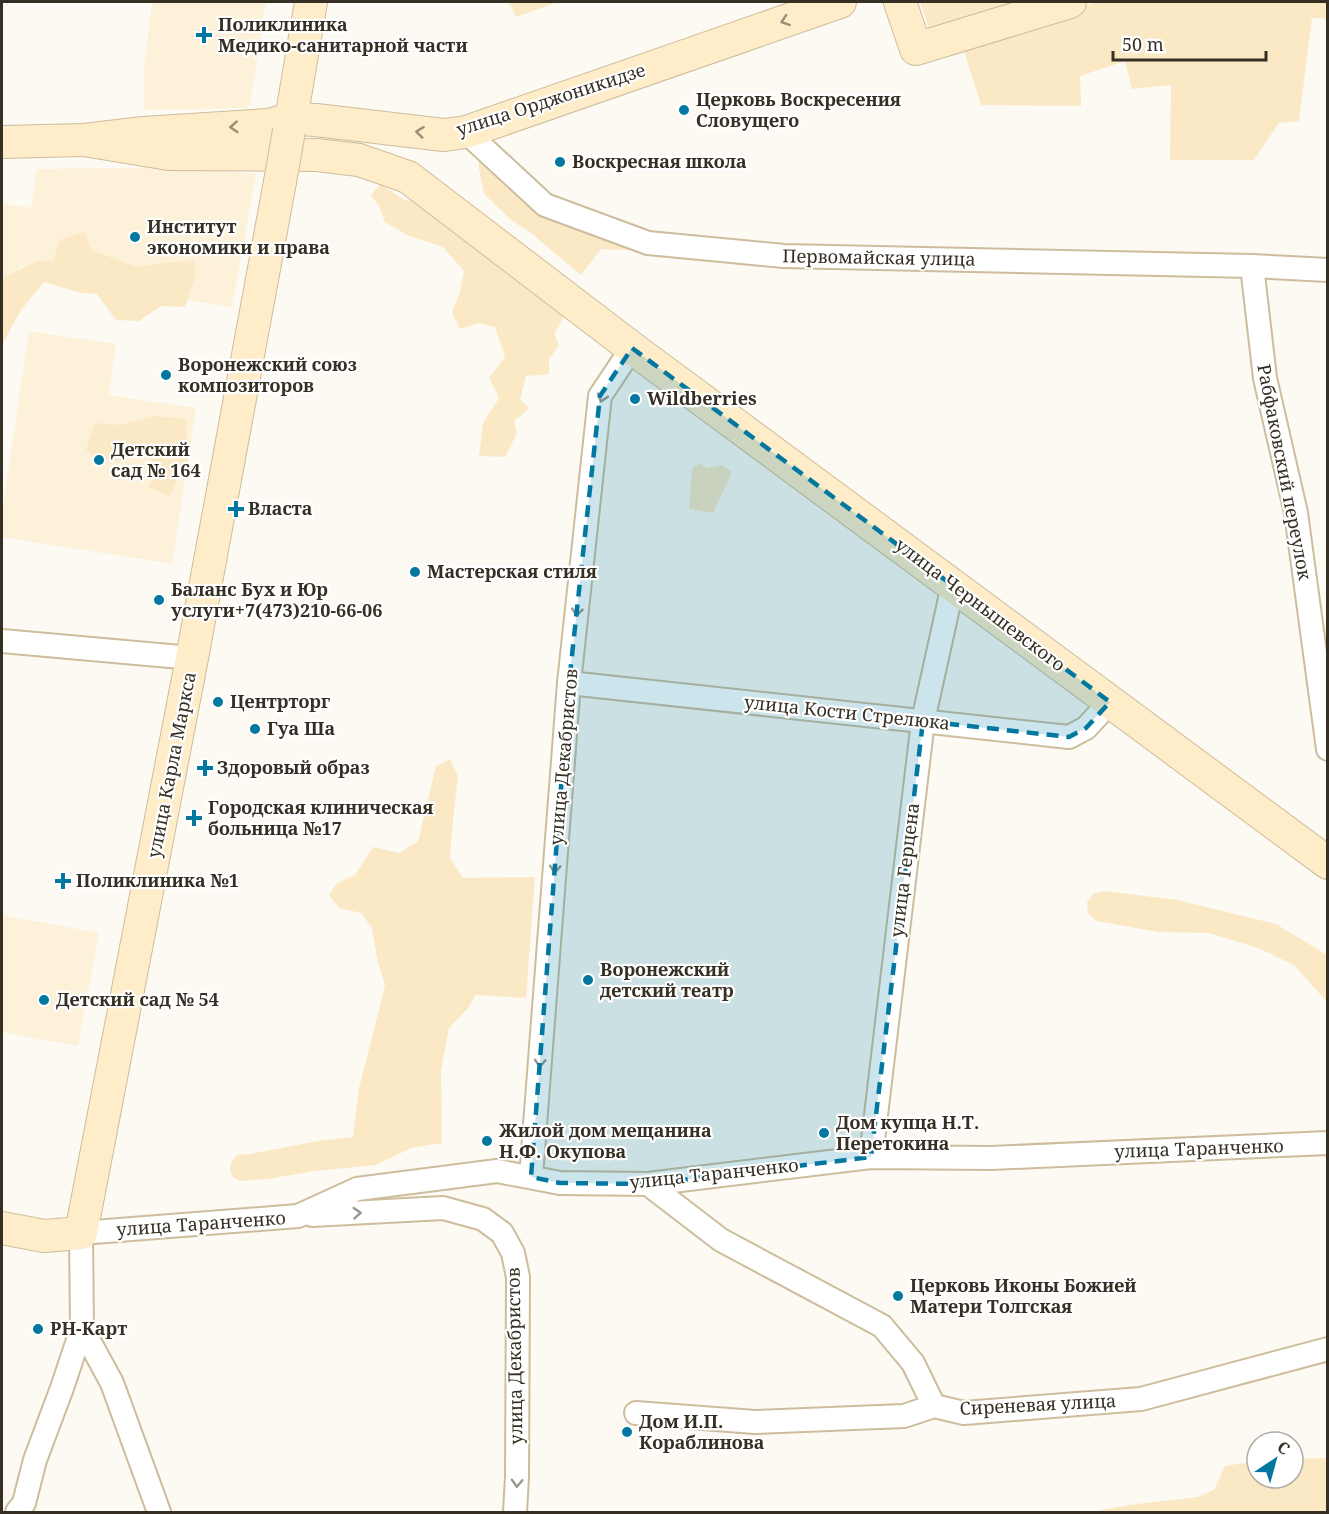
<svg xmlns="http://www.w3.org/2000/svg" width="1329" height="1514" viewBox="0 0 1329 1514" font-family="'Noto Serif',serif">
<rect width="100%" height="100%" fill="#fdfaf3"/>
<!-- built -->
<g fill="#fdf1d9">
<polygon points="152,2 266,2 250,105 247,108 144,110 144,68"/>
<polygon points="174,167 256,174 232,308 20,266 6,338 2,337 2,203 31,208 37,169"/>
<polygon points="29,331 116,344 109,395 196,408 172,564 2,537 2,512"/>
<polygon points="2,915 99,933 78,1046 2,1032"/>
</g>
<!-- green -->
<g fill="#fbe9c6">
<polygon points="509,2 558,2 516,17"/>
<polygon points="920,2 1042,2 931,35"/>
<polygon points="1097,2 1327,2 1327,19 1312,18 1299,121 1279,123 1254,160 1170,160 1171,85 1132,89 1125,61 1080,76 1081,106 981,105 961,42"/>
<polygon points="478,153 646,251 601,249 581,275 531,233 511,220 484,194 479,169"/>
<polygon points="381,184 404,200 419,198 498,259 533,293 564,316 554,334 559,345 549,359 549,374 526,376 520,400 530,408 514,421 517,433 505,457 479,456 483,423 499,398 489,378 505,357 495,327 479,323 460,329 452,312 460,292 464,271 443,247 407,235 385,222 379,206 371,195"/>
<polygon points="85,231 91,250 137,267 174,262 194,261 196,273 185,307 161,306 139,321 116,320 97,294 81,293 44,282 21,310 2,345 2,278 38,261 53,261 60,240"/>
<polygon points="154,416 186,419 188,461 169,496 148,487 160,466 135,452 120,462 94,458 86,449 95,423 121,425"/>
<polygon points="699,463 707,468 722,465 732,472 713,513 689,509 692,469"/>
<polygon points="450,759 458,776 453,819 450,858 463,878 535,877 526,998 475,995 469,1007 449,1028 441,1071 442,1143 411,1148 376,1165 315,1171 267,1179 239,1181 233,1177 230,1170 231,1163 237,1155 250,1154 318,1141 353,1137 359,1088 385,986 377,958 372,928 361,913 339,908 329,895 337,883 355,875 373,847 399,853 418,841 436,766"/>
<polygon points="1105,891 1177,900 1276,924 1327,955 1327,1002 1294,965 1258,948 1209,933 1158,932 1097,921 1088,914 1087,902 1094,893"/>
<polygon points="1327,1458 1327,1512 1093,1512 1128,1505 1198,1497 1214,1490 1225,1466 1257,1461 1257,1478 1293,1478 1293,1459"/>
</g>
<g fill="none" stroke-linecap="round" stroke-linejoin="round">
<defs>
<g id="street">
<polyline points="466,132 545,205 648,243 784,256 1252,266 1328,270"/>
<polyline points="1252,266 1265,378 1296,513 1328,749"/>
<polyline points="2,641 192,658"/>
<polyline points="569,683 1069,737 1086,728 1110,702"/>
<polyline points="871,1157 923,721 953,585"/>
<polyline points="531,1177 569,683 600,396 632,348"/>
<polyline points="648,1184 721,1240 882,1326 913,1363 934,1406"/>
<polyline points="312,1215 443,1208 483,1219 502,1233 513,1253 518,1277 517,1477 515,1512"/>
<polyline points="636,1413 755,1422 904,1416 934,1406 964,1413 1141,1399 1328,1349"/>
<polyline points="17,1512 24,1503 35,1460 62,1388 82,1328"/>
<polyline points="159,1512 112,1383 82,1328 81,1233 298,1216 357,1189 497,1171 560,1183 648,1184 871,1157 991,1158 1328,1143"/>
</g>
<g id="secondary">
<polyline points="900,2 916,49 1070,2"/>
<polyline points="289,131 311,2"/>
<polyline points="84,140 169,154 317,155 359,160 408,177 632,348 1328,863"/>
<polyline points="2,142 84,140 144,133 268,125 292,119 316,120 444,135 466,132 840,2"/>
<polyline points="2,1228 44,1236 81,1233 192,658 280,182"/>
</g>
</defs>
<!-- street casing -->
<use href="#street" stroke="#cdbd9d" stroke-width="26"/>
<!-- secondary casing -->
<use href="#secondary" stroke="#cdbd9d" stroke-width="34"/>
<!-- street -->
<use href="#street" stroke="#fff" stroke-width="22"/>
<!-- secondary -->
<use href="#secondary" stroke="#feedc8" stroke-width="32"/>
<defs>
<polyline id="secondary-bridge" points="280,182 289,131"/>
</defs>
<!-- secondary-bridge casing -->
<use href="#secondary-bridge" stroke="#cdbd9d" stroke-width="34" stroke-linecap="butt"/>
<!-- secondary-bridge -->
<use href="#secondary-bridge" stroke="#feedc8" stroke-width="32"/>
</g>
<!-- one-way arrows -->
<defs><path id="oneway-chevron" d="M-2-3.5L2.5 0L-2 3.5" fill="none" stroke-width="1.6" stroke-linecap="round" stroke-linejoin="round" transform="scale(1.5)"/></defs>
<g stroke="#9a8e76">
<use href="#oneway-chevron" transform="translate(785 21) rotate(161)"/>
<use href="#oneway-chevron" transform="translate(234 127) rotate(176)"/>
<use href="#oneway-chevron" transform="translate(420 132) rotate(-173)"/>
</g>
<g stroke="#9a9791">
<use href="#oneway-chevron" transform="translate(602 398) rotate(108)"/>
<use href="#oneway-chevron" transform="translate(577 612) rotate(96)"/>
<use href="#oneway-chevron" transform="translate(555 869) rotate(94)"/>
<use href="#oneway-chevron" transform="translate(540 1063) rotate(94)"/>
<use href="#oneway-chevron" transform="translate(357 1213) rotate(-4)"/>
<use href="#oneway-chevron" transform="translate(517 1483) rotate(92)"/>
</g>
<!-- marked area -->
<path fill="#0278a1" fill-opacity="0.2" stroke="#0278a1" stroke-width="4.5" stroke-dasharray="12 8" stroke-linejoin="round" d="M 632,348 L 1110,702 L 1086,728 L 1069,737 L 923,721 L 871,1157 L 648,1184 L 560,1183 L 531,1177 L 569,683 L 600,396 Z"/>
<!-- markers -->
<g fill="#0278a1" stroke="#fff" stroke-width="2">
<path d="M201 26h6v6h6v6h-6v6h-6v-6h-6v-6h6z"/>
<circle cx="684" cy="110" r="6"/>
<circle cx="560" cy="162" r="6"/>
<circle cx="135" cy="237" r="6"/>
<circle cx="166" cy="375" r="6"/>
<circle cx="635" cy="399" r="6"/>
<circle cx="99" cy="460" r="6"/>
<path d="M233 500h6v6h6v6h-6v6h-6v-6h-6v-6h6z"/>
<circle cx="415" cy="572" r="6"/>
<circle cx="159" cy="600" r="6"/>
<circle cx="218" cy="702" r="6"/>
<circle cx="255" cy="729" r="6"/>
<path d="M202 759h6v6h6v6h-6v6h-6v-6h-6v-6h6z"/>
<path d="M191 809h6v6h6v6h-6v6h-6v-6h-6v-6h6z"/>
<path d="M60 872h6v6h6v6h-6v6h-6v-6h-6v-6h6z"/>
<circle cx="588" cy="980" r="6"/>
<circle cx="44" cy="1000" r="6"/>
<circle cx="824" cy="1133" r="6"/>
<circle cx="487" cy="1141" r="6"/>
<circle cx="898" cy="1296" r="6"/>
<circle cx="38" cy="1329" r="6"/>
<circle cx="627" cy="1432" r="6"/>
</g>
<g text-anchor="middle" stroke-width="4.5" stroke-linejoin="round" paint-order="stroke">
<!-- poi labels -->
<g font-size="18" font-weight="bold" fill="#362f23" stroke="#fff" text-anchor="start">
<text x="218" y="31">Поликлиника<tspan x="218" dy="21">Медико-санитарной части</tspan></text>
<text x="696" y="106">Церковь Воскресения<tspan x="696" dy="21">Словущего</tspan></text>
<text x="572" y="168">Воскресная школа</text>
<text x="147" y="233">Институт<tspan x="147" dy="21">экономики и права</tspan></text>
<text x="178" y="371">Воронежский союз<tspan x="178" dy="21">композиторов</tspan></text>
<text x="647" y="405">Wildberries</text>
<text x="111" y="456">Детский<tspan x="111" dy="21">сад № 164</tspan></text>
<text x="248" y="515">Власта</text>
<text x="427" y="578">Мастерская стиля</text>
<text x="171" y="596">Баланс Бух и Юр<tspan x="171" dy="21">услуги+7(473)210-66-06</tspan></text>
<text x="230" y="708">Центрторг</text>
<text x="267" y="735">Гуа Ша</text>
<text x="217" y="774">Здоровый образ</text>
<text x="208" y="814">Городская клиническая<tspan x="208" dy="21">больница №17</tspan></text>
<text x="76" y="887">Поликлиника №1</text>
<text x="600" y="976">Воронежский<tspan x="600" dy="21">детский театр</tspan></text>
<text x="56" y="1006">Детский сад № 54</text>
<text x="836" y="1129">Дом купца Н.Т.<tspan x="836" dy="21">Перетокина</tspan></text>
<text x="499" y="1137">Жилой дом мещанина<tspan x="499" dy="21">Н.Ф. Окупова</tspan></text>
<text x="910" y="1292">Церковь Иконы Божией<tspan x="910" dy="21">Матери Толгская</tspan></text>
<text x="50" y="1335">РН-Карт</text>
<text x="639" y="1428">Дом И.П.<tspan x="639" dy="21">Кораблинова</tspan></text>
</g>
<!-- street labels -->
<g font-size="18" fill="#362f23" stroke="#fff">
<text transform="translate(551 100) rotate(-18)" y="6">улица Орджоникидзе</text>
<text transform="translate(879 258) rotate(1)" y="6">Первомайская улица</text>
<text transform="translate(1284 472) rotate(79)" y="6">Рабфаковский переулок</text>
<text transform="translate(980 605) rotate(37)" y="6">улица Чернышевского</text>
<text transform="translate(847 713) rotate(6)" y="6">улица Кости Стрелюка</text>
<text transform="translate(564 757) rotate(-85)" y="6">улица Декабристов</text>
<text transform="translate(172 765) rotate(-79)" y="6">улица Карла Маркса</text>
<text transform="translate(905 870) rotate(-83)" y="6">улица Герцена</text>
<text transform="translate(1199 1149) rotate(-2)" y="6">улица Таранченко</text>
<text transform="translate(714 1174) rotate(-6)" y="6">улица Таранченко</text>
<text transform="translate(201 1224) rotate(-4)" y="6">улица Таранченко</text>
<text transform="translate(515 1356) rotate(-91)" y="6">улица Декабристов</text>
<text transform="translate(1038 1405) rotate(-3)" y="6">Сиреневая улица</text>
</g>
</g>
<!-- border -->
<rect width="1329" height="1514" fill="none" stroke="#362f23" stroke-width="6"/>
<!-- north arrow -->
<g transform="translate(1275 1460) rotate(36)"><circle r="28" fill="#ffffff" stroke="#afaca7" stroke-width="1.5"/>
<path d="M0-4.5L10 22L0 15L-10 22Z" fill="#0278a1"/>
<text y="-9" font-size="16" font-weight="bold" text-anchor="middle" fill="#362f23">С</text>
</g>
<!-- scale -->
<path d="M1113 51v9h153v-9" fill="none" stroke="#362f23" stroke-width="3"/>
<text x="1122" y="51" font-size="18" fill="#362f23" stroke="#ffffff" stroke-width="4.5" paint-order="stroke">50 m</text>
</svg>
